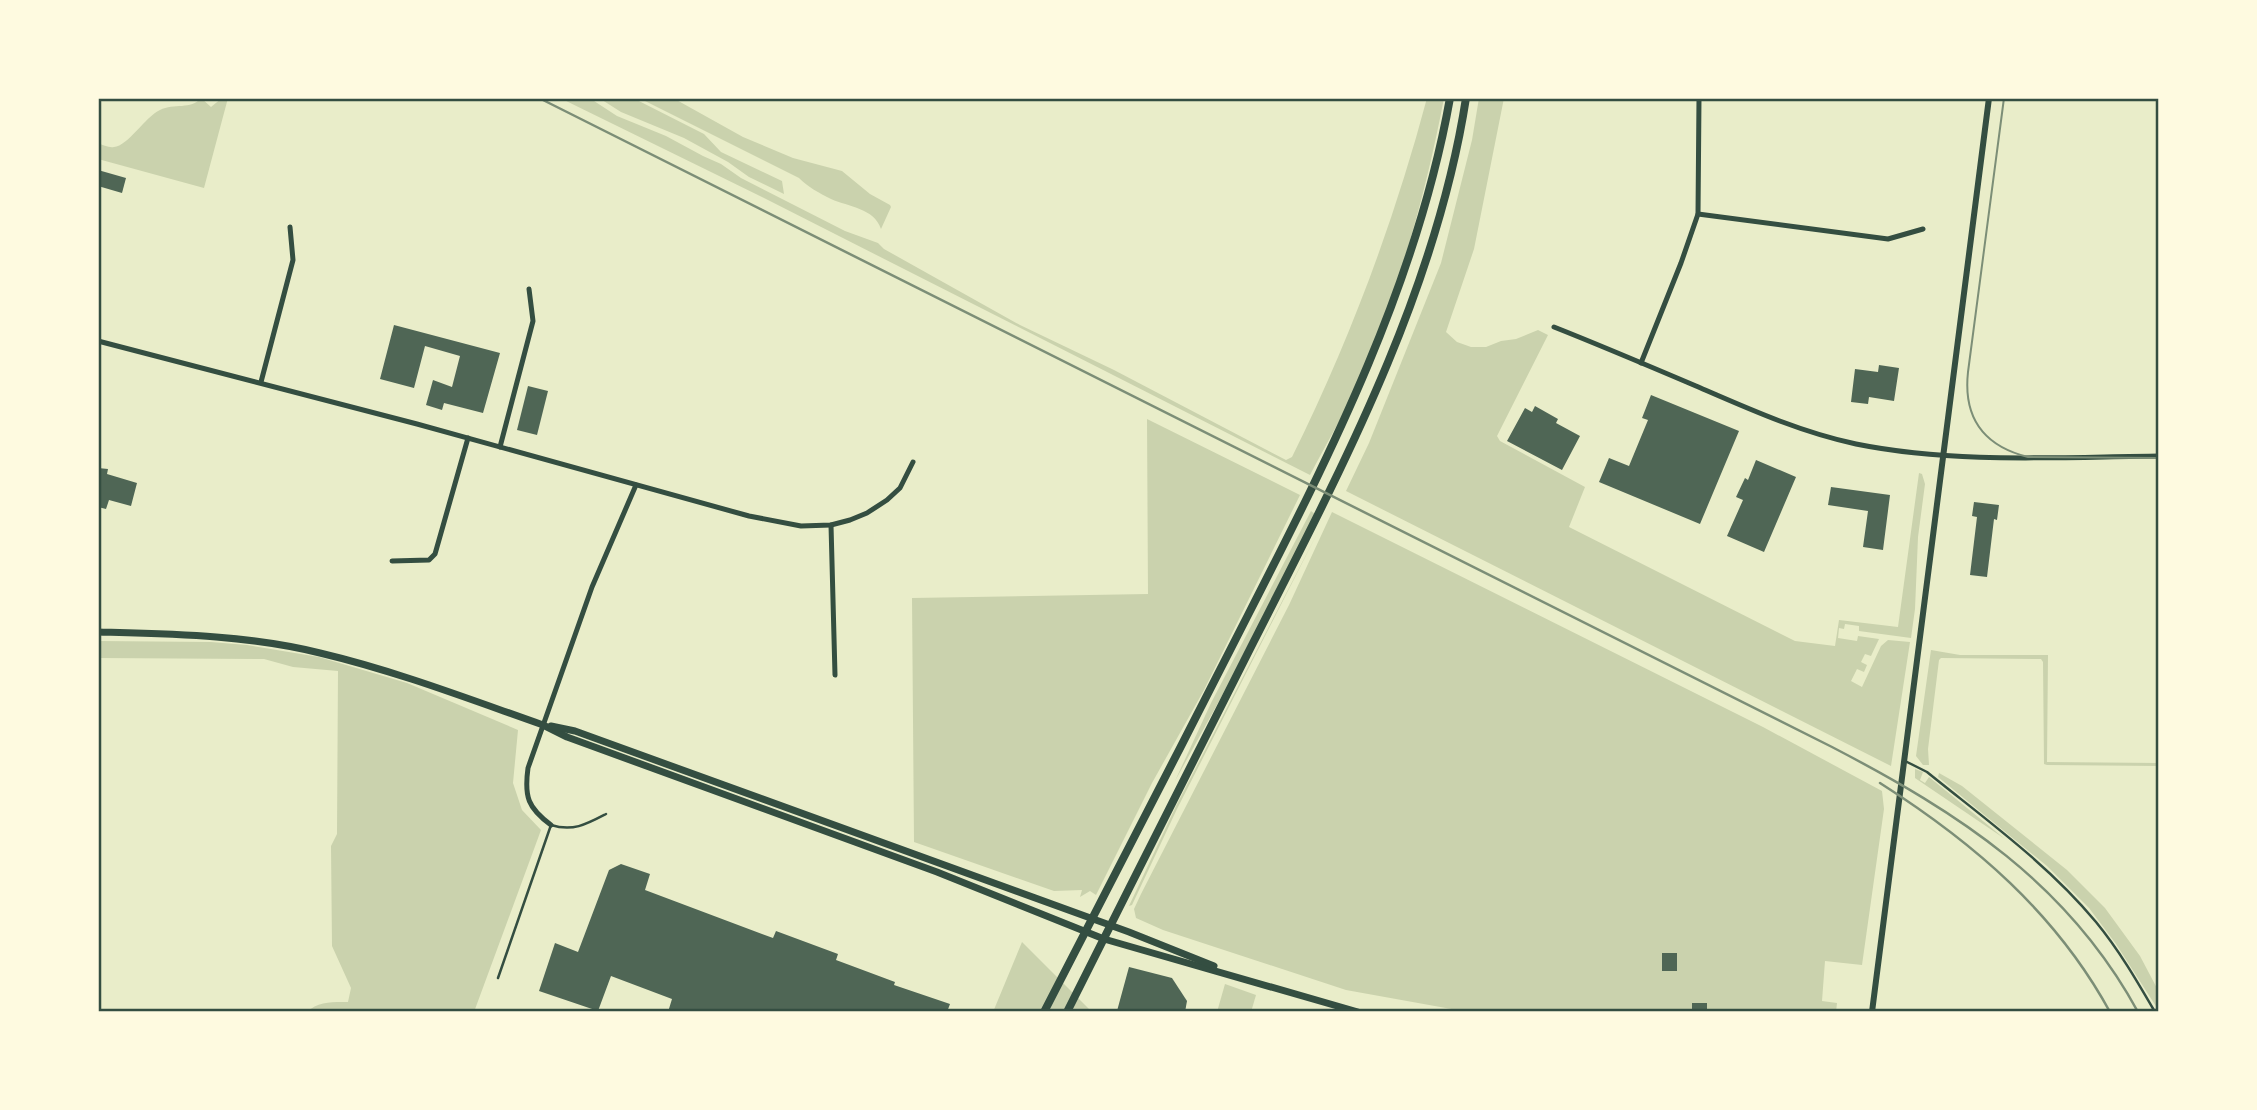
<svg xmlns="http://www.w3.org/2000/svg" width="2257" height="1110" viewBox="0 0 2257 1110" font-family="'Times New Roman',serif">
<rect width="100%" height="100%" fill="#e9edc9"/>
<!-- green -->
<g fill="#cad2ad">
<path d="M 201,98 L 211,107 L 222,98 L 228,98 L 204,188 L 98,159 L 98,143 C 103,145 109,148 114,147 C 128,146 145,117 160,110 C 174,103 191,110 201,98 Z"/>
<path d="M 560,98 L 591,99 L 617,116 L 666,136 L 703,156 L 721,164 L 741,178 L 845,231 L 878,243 L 884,249 L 1020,325 L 1114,370 L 1286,460 L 1292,457 C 1349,342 1394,222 1427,98 L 1444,98 C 1425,198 1397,297 1355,389 C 1342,418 1325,446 1310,475 L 766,199 Z"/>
<polygon points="599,98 633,98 704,134 721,152 782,181 784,194 749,177 728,162 684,138 621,112"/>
<path d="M 639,98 L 673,98 L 743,137 L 793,158 L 842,171 L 870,194 L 890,205 L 891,207 L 881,229 C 874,208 849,207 831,199 C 819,193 808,187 799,178 Z"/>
<polygon points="1479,98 1504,98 1474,249 1446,332 1457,342 1471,347 1486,347 1501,341 1516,339 1538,330 1548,335 1497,436 1500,441 1585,487 1569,527 1795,641 1835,646 1839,620 1898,627 1919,473 1922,474 1925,484 1918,537 1915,609 1911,638 1859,631 1859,626 1845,624 1844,629 1839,628 1838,638 1857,641 1858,636 1879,639 1871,656 1865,654 1861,662 1867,665 1864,672 1857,669 1851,681 1862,687 1881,646 1888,640 1910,642 1891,766 1346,491 1369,443 1441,263 1472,140"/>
<polygon points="1147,419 1300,495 1204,690 1152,783 1096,895 1090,891 1080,897 1082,890 1054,891 914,842 912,598 1148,594"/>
<polygon points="1311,511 1315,514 1224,692 1175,781 1211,703"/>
<polygon points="1332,512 1763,727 1882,791 1884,809 1862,965 1825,961 1822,1001 1837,1003 1836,1012 1468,1012 1346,990 1163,930 1136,918 1134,909 1141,894 1289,605"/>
<polygon points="1319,530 1177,809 1132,905 1129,906 1176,806"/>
<path d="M 98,641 L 211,642 L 247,645 L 319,657 L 407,683 L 518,730 L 513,783 L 522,810 L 541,830 L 474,1012 L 307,1012 C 318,1001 334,1002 348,1002 L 351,988 L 332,946 L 331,846 L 337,834 L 338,671 L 293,667 L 264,659 L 98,658 Z"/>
<polygon points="1931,650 1960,655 2048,655 2047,762 2159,763 2159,766 2047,765 2044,764 2043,662 2041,659 1941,658 1939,660 1928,749 1929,765 1923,765 1916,756"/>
<polygon points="1915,769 1923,772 1920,780 1925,783 1929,777 2005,839 1915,778"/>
<polygon points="1939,773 1962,786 2067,870 2105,908 2140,956 2159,992 2159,1011 2116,944 2089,908 2047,866 1938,777"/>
<polygon points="1022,942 1090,1010 1100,1012 993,1012"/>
<polygon points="1225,984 1256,995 1251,1012 1217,1012"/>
</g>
<!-- building -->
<g fill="#4f6655">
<polygon points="98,170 126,178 122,193 98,186"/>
<polygon points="394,325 500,353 483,413 444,403 442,410 426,405 433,380 452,387 460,356 425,346 414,388 380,379"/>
<polygon points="1879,365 1899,368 1894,401 1869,397 1868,404 1851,402 1855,369 1878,372"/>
<polygon points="528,386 548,391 537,435 517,430"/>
<polygon points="1651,395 1739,431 1700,524 1599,482 1609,458 1629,466 1648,420 1642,418"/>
<polygon points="1535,406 1558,419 1556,423 1580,436 1562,470 1507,441 1525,408 1532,412"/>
<polygon points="1756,460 1796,477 1764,552 1727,536 1743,500 1736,497 1745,478 1748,480"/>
<polygon points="98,468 108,469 107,474 137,483 131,506 109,500 106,509 98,507"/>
<polygon points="1831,487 1890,495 1883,550 1863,547 1868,511 1828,505"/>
<polygon points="1974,502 1999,505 1997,520 1994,519 1987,577 1970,575 1977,517 1972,516"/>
<polygon points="621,864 650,874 645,890 773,938 776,931 838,954 836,960 895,982 894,985 950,1004 947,1012 668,1012 672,999 611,976 598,1011 539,991 555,943 578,952 609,870"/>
<rect x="1662" y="953" width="15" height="18"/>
<polygon points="1129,967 1172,978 1187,1001 1185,1012 1117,1011"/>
<rect x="1692" y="1003" width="15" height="9"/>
</g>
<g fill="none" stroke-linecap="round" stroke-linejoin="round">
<!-- service -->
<g stroke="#344e41" stroke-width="2.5">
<path d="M 1905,761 L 1927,772 C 1985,819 2048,864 2096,922 C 2119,950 2137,981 2155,1012"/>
<path d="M 498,978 L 551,825 C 573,832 587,824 606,814"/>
</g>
<!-- minor -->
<g stroke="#344e41" stroke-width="5">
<polyline points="1698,214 1888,239 1923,229"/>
<path d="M 1554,327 C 1602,346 1649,366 1696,386 C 1749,409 1800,432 1856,444 C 1955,464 2059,457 2159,456"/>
<polyline points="98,341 417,424 749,516 801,526 831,525 850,520 867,513 887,500 900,488 913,462"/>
<polyline points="1641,363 1681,263 1698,214 1699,98"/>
<polyline points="261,382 293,260 290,227"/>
<polyline points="500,447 533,321 529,289"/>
<polyline points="831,525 835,675"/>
<polyline points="392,561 429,560 435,554 468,438"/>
<path d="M 551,825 C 528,808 524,797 528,768 L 592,587 L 636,485"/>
</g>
<!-- tertiary -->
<polyline stroke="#344e41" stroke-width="6" points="1872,1012 1989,98"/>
<!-- secondary -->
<g stroke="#344e41" stroke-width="7">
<path d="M 98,632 C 172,634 248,635 320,653 C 396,671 469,699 543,725 L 567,737 L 937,872 L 1104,939 L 1358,1012"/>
<polyline points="551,726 575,731 1129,932 1214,966"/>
</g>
<!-- primary -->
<g stroke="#344e41" stroke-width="8">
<path d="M 1044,1012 C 1112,880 1180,749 1247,617 C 1332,451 1417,283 1450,98"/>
<path d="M 1067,1012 C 1129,889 1190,766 1253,643 C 1341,470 1436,292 1466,98"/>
</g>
<!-- tram -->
<path stroke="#7c8e77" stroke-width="2" d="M 2004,98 L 1968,372 C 1963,418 1984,446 2028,457 L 2159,458"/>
<!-- rail -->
<g stroke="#7c8e77" stroke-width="2.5">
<path d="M 539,98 L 1832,747 C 1959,813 2068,883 2138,1012"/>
<path d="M 1880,783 C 1974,843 2056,913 2110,1012"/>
</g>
</g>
<!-- border -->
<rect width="2257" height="1110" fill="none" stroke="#fefae0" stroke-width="200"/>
<rect x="100" y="100" width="2057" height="910" fill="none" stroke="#344e41" stroke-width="2.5"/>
</svg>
